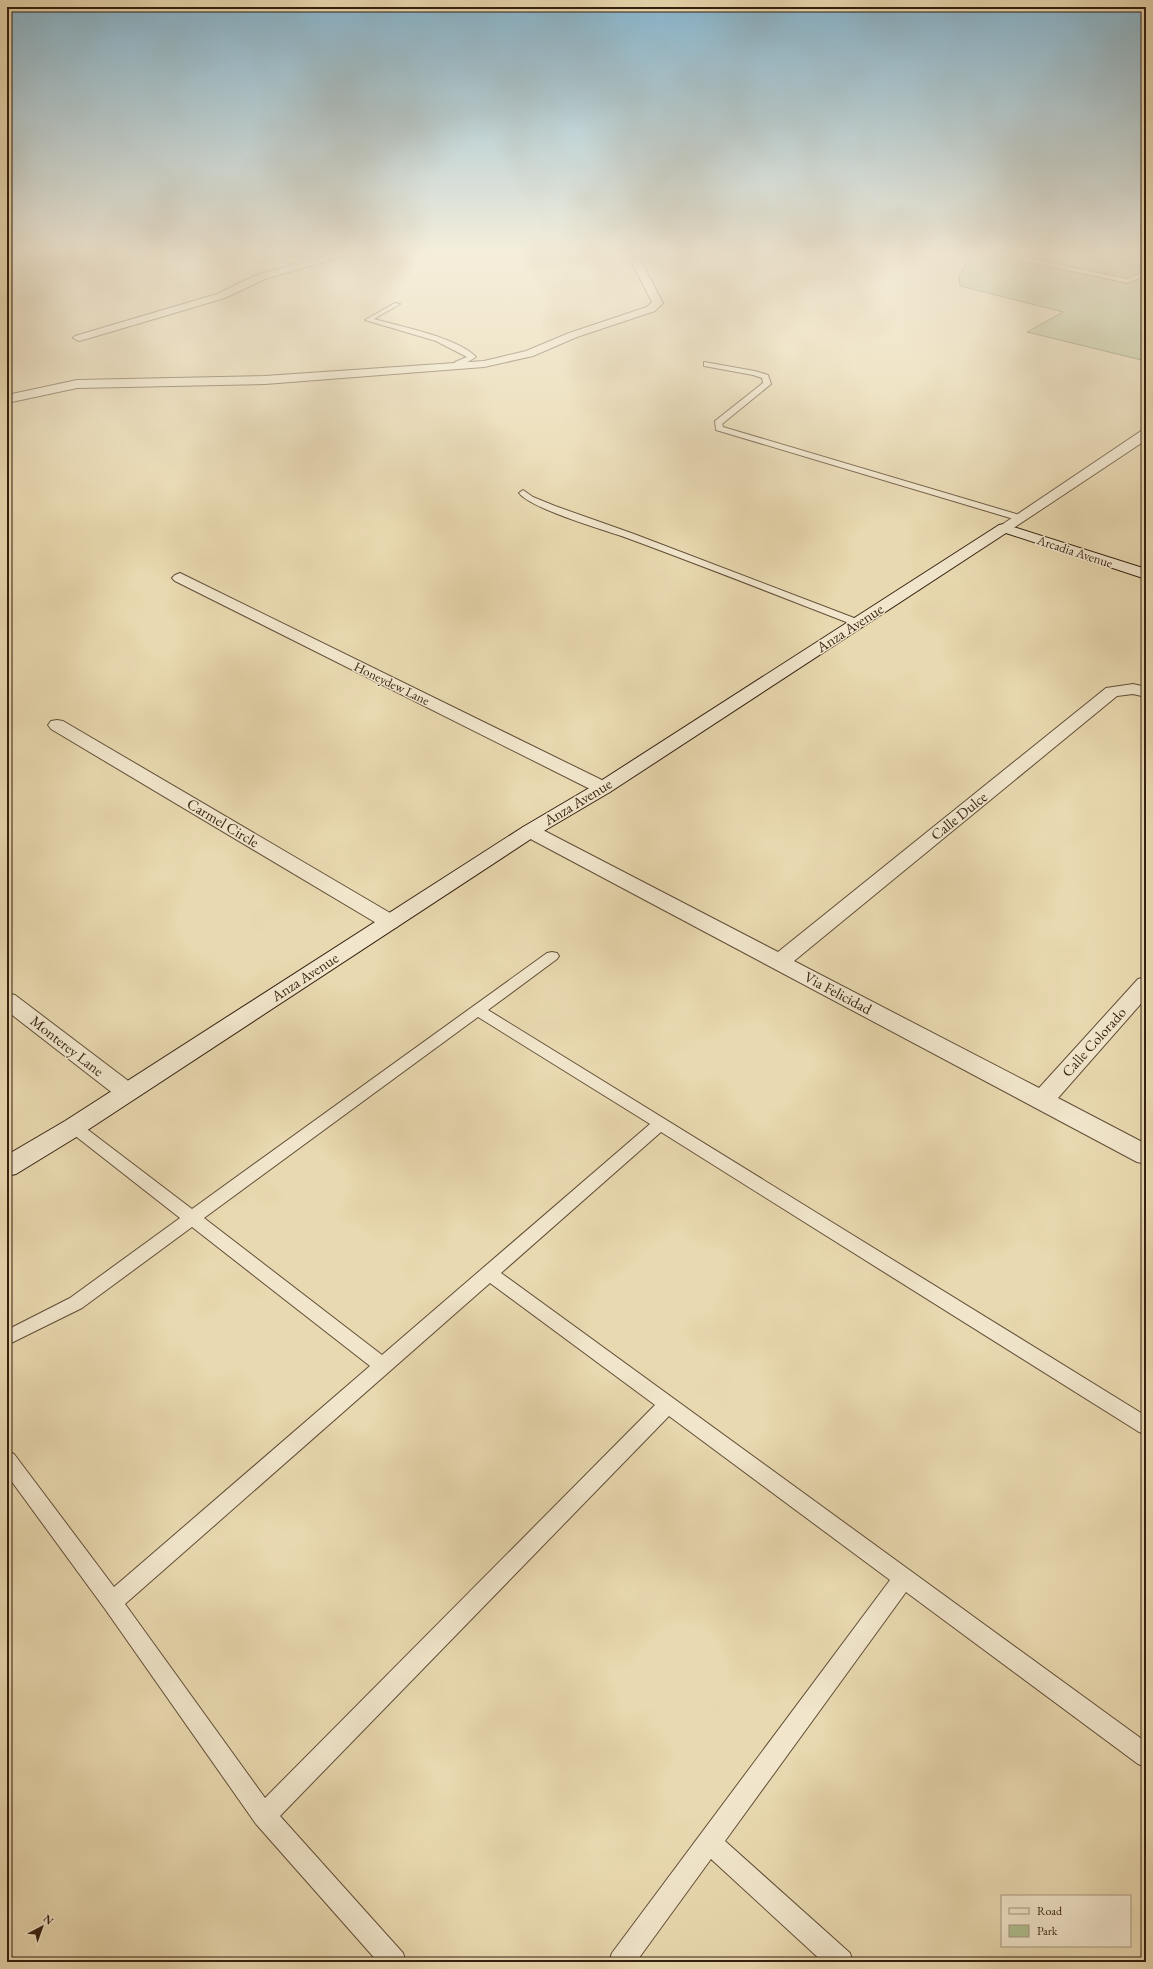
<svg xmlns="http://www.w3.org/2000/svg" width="1153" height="1969" viewBox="0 0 1153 1969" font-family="'EB Garamond',serif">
<rect width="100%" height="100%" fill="#e9d9b0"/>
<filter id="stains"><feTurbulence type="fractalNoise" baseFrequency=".005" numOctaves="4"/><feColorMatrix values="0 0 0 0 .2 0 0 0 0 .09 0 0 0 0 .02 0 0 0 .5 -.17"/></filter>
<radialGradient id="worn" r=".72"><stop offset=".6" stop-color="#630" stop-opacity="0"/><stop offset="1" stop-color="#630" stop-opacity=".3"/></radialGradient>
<!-- green -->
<polygon fill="#b0c090" stroke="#727050" points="975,250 1146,250 1146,361 1027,332 1063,312 960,286 959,276"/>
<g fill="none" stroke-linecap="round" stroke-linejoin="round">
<defs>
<g id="lane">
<polygon points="988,250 1127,279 1146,271 1146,275 1128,283 986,253 985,252"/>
<path d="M 395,303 L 400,304 L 374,319 C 401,327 457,337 476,357 L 461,366 L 455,366 L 455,362 L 467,357 L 436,341 L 365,320 Z"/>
<polygon points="704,362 755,371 768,375 771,384 722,424 723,427 1023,516 1025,518 1020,521 1017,520 716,430 715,421 763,383 762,378 753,375 704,366"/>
<path d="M 523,490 L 533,497 L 555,506 L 634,534 L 862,621 L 863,623 L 858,626 L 854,625 C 779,596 703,566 627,538 C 605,530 531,509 519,493 Z"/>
<path d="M 552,952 L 557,953 L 559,956 L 557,959 L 488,1010 L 1146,1416 L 1146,1434 L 1139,1432 L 661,1132 L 501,1273 L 1146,1742 L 1146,1767 L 1138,1764 L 906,1592 L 725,1841 L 850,1953 L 853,1962 L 823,1962 L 711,1859 L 636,1962 L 609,1962 L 612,1953 L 890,1580 L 669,1416 L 280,1816 L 403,1953 L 406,1962 L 378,1962 L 256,1824 L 105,1609 L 7,1475 L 7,1451 L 14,1454 L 114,1587 L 370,1366 L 192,1227 L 82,1308 L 7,1345 L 7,1330 L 70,1298 L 180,1218 L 69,1131 L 66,1127 L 69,1123 L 74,1121 L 79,1123 L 192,1209 L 547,953 ZM 478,1017 L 650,1124 L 382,1355 L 204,1218 ZM 490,1283 L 655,1405 L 265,1798 L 125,1604 Z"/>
</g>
<g id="street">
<polygon points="255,250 271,250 307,261 345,250 361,250 359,252 265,279 225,298 83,340 79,341 73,338 75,336 217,294 257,275 296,264 257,252"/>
<polygon points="637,260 642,263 663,303 655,311 577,337 533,356 484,367 265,384 77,388 7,403 7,395 77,380 265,376 484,361 526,351 569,333 647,307 652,302 632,263"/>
<polygon points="1146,430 1146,440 1009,531 999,531 997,528 1141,431"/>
<polygon points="180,573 610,784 612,788 610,792 603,794 596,792 175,581 172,578 175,575"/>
<polygon points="1133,684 1146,687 1146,697 1133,694 1117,696 794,961 1039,1088 1138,979 1146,977 1146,998 1058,1098 1146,1144 1146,1164 1137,1162 523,835 520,831 523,827 530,825 537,827 778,952 1106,688"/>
<polygon points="57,720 63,721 397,917 400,922 397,927 390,929 383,927 51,729 48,725 51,721"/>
<polygon points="7,993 15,995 135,1086 139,1092 135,1098 127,1100 119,1098 7,1011"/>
</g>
<polygon id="secondary" points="1004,524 1146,569 1146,579 1006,533 610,792 537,835 83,1133 16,1174 7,1176 7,1155 65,1121 523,827 596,784 999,525"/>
</defs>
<!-- lane casing -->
<use href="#lane" stroke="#614e37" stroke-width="2"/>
<!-- street casing -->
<use href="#street" stroke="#614e37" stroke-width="2"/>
<!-- secondary casing -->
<use href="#secondary" stroke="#341f0f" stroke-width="2"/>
<!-- lane -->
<use href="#lane" fill="#f1e6cc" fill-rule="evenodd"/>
<!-- street -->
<use href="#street" fill="#f1e6cc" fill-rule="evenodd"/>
<!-- secondary -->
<use href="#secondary" fill="#f1e6cc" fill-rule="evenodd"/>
</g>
<!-- sky -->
<linearGradient id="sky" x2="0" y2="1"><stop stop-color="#87b6cf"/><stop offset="0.48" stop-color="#f5eedb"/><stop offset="1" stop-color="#f5eedb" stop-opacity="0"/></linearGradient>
<rect width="1153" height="526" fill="url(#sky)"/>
<g text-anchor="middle" stroke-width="3" stroke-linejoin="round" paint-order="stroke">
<!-- far-street labels -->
<g font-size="13" fill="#341f0f" stroke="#f1e6cc">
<text transform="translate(1075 551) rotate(18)" y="5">Arcadia Avenue</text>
<text transform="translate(392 683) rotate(26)" y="5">Honeydew Lane</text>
</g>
<!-- street labels -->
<g font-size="15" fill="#341f0f" stroke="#f1e6cc">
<text transform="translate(850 628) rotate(-33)" y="5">Anza Avenue</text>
<text transform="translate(578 802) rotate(-31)" y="5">Anza Avenue</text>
<text transform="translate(959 816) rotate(-39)" y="5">Calle Dulce</text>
<text transform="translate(223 823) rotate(31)" y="5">Carmel Circle</text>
<text transform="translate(305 977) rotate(-33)" y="5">Anza Avenue</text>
<text transform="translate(838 993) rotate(28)" y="5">Via Felicidad</text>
<text transform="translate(1094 1042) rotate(-48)" y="5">Calle Colorado</text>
<text transform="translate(67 1046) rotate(38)" y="5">Monterey Lane</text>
</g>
</g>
<!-- margin -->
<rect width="1153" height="1969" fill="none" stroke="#e9d9b0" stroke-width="24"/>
<rect x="8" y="8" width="1137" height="1953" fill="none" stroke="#341f0f" stroke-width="2"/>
<rect x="12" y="12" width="1129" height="1945" fill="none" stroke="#341f0f"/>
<!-- legend -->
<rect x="1001" y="1895" width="130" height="52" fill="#f1e6cc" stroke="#a59680"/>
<rect x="1009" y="1908" width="20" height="6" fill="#f1e6cc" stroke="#a59680"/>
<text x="1037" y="1915" font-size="12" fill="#341f0f">Road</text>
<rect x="1009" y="1925" width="20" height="12" fill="#b0c090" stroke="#a59680"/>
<text x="1037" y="1935" font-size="12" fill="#341f0f">Park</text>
<!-- north arrow -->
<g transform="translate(42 1927) rotate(41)" stroke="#f1e6cc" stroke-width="3" paint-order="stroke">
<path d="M0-3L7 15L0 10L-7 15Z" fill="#341f0f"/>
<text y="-6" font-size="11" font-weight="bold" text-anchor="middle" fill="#341f0f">N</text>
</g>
<rect width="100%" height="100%" filter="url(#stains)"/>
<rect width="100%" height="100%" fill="url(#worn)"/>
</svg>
